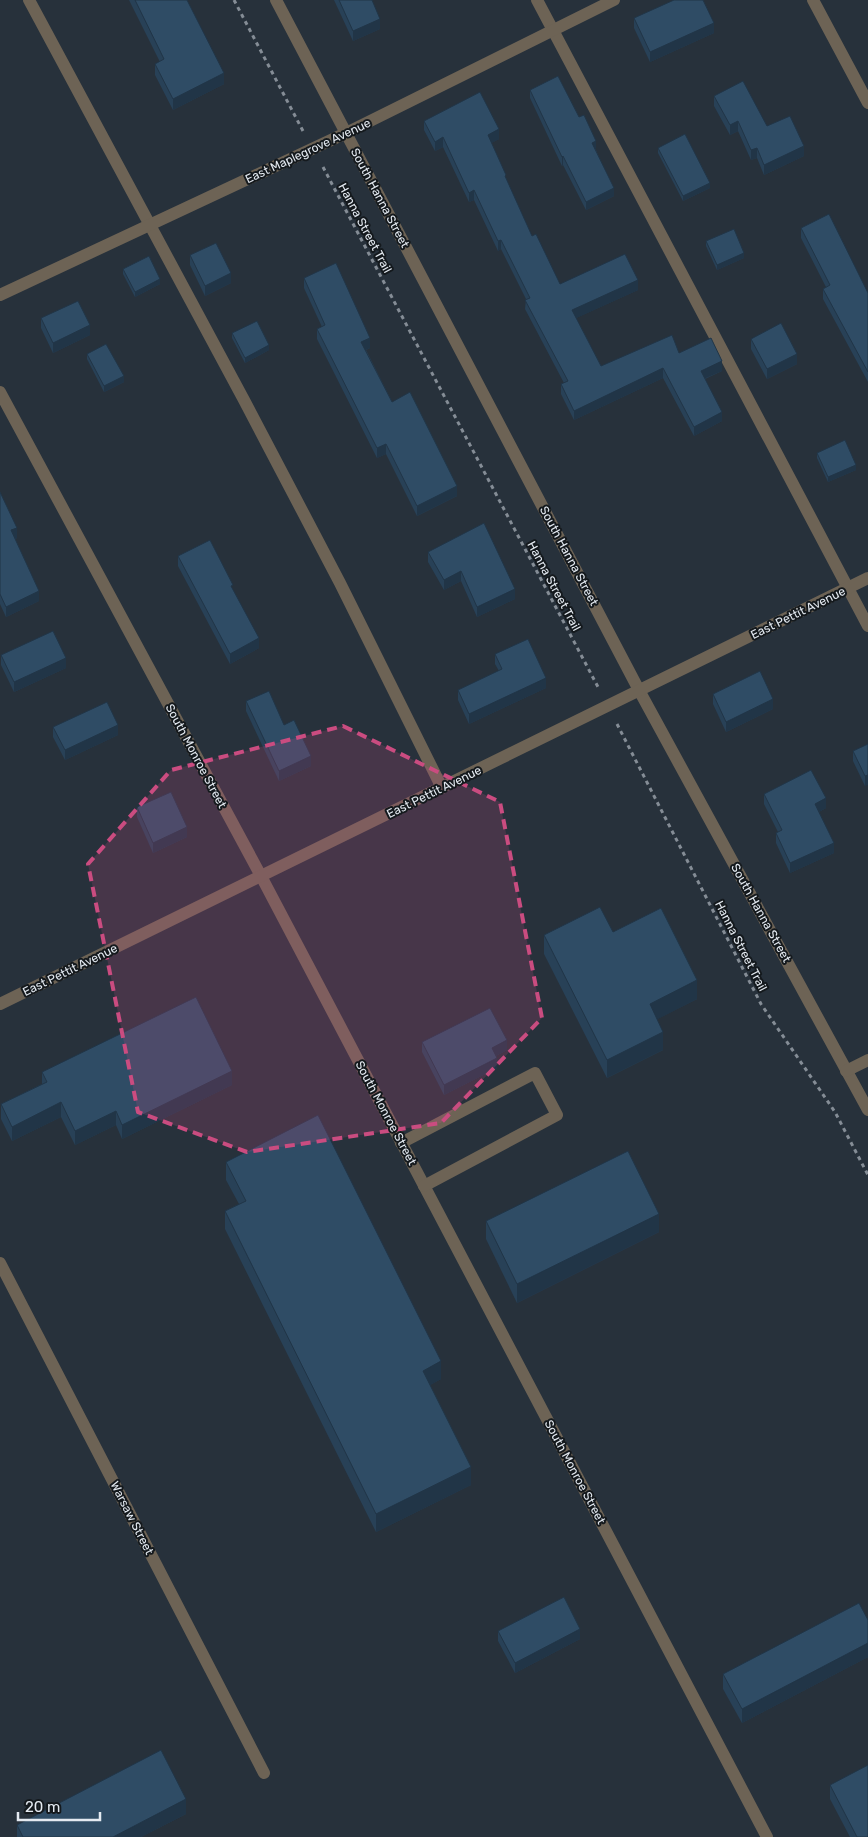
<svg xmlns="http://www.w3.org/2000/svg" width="868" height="1837" viewBox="0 0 868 1837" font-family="Rubik,sans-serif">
<rect width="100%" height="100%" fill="#27313b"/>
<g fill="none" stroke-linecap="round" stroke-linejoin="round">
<!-- path -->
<g stroke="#858d96" stroke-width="3" stroke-dasharray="4 4" stroke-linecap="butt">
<polyline points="234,0 303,131"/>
<polyline points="323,167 598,687"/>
<polyline points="617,724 761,1004 835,1112 868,1175"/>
</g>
<!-- minor -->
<g stroke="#6d6355" stroke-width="12">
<polyline points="29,0 244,400 340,583 442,788"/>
<polyline points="276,0 640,692 868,1110"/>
<polyline points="537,0 868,626"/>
<polyline points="813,0 868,103"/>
<polyline points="0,295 346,133 614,0"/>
<polyline points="0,392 261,876 767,1837"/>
<polyline points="0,1004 868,578"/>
<polyline points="846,1071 868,1060"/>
<polyline points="401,1143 535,1073 557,1115 424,1186"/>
<polyline points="0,1263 264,1773"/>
</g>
</g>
<!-- wall -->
<g fill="#284157">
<polygon points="129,0 187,0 224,84 173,110 155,75 155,64 160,62"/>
<polygon points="334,0 372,0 380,29 353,41"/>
<polygon points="634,18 714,33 650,62 634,28"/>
<polygon points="530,90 596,150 614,196 586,210 563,165 562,166 530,98"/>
<polygon points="714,96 767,126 804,156 764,175 757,158 751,160 738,131 730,135 714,106"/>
<polygon points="424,121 499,139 491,143 506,180 532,236 560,284 638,290 576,318 601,366 679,353 722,371 705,379 722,421 694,436 663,378 574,420 561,394 561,384 564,383 525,309 526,299 501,249 498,251 474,200 469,202 443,147 435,151 424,130"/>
<polygon points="658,148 710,188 683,201 658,153"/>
<polygon points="801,228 868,293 868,382 823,299 823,289 826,287 801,238"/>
<polygon points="706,241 744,258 717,270 706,246"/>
<polygon points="190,255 231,283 205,296 190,265"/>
<polygon points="123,269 160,284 135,297 123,274"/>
<polygon points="304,278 370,348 366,350 392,402 457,496 417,516 386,454 377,458 317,339 317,329 322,327 304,288"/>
<polygon points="41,318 90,335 53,353 41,328"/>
<polygon points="232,333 269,350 245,363 232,338"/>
<polygon points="751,339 797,364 767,379 751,349"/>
<polygon points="87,354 124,382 104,392 87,359"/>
<polygon points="817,453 856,470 828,482 817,458"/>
<polygon points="0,492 17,538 15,539 39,601 6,617 0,604"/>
<polygon points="428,552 515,599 477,617 461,581 444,590 428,562"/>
<polygon points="178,556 233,590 259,648 230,664 178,566"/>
<polygon points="495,654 546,688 469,724 458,700 458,690 499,671 495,664"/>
<polygon points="1,655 66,668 14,692 1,665"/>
<polygon points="713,694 773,709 726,732 713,704"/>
<polygon points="246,701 284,725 311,766 279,781 246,711"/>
<polygon points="53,727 118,735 65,760 53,737"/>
<polygon points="868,744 865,786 853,761 853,751"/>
<polygon points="764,794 826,808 819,812 834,853 790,873 776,843 776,833 778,832 764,804"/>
<polygon points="137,807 187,837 153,853 137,817"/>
<polygon points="613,932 697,999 657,1019 663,1050 607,1078 544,954 544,935"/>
<polygon points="422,1042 507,1050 496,1056 497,1068 444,1095 422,1052"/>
<polygon points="42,1072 232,1085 122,1139 116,1125 75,1145 61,1117 12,1141 1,1119 1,1104 42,1084"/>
<polygon points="226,1162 441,1379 430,1385 471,1485 376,1532 225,1229 225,1211 239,1204 226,1180"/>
<polygon points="486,1221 659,1232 517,1303 486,1239"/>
<polygon points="868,1620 868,1657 742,1723 723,1689 723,1674"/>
<polygon points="498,1631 580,1639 515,1673 498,1641"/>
<polygon points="830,1785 868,1837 850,1837 830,1799"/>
<polygon points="186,1814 141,1837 17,1837 17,1825"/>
</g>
<!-- shaded-wall -->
<g fill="#213547">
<polygon points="380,19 380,29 353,41 353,31"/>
<polygon points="714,23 714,33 650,62 650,52"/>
<polygon points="224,73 224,84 173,110 173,99"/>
<polygon points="738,121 738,131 730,135 730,125"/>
<polygon points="499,129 499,139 488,145 488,135"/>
<polygon points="443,137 443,147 435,151 435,142"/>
<polygon points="596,141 596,150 592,143"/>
<polygon points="804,146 804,156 764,175 764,165"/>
<polygon points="757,148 757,158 751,160 751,150"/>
<polygon points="563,156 563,165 562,166 562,157"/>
<polygon points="710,183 710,188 683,201 683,196"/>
<polygon points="614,188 614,196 586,210 586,202"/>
<polygon points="474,190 474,200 469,202 469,193"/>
<polygon points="501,240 501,249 498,251 498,241"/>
<polygon points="744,253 744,258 717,270 717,265"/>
<polygon points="231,273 231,283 205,296 205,286"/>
<polygon points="160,279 160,284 135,297 135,292"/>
<polygon points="638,280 638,290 572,320 572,310"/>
<polygon points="90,325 90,335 53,353 53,343"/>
<polygon points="370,338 370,348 361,352 361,342"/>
<polygon points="269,345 269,350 245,363 245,358"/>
<polygon points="797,354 797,364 767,379 767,369"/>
<polygon points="722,361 722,371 701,380 701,371"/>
<polygon points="663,368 663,378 574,420 574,411"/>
<polygon points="124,376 124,382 104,392 104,386"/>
<polygon points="722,412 722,421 694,436 694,427"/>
<polygon points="386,444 386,454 377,458 377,448"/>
<polygon points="856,465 856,470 828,482 828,477"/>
<polygon points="457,486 457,496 417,516 417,506"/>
<polygon points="17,528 17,538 11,540 11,530"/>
<polygon points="461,571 461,581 444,590 444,580"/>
<polygon points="515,589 515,599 477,617 477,607"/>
<polygon points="39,591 39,601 6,617 6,607"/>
<polygon points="259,638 259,648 230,664 230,654"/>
<polygon points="66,658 66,668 14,692 14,682"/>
<polygon points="546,678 546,688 469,724 469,714"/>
<polygon points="773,699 773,709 726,732 726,722"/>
<polygon points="118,725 118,735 65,760 65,750"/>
<polygon points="311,756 311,766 279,781 279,771"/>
<polygon points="868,775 868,785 865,786 865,776"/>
<polygon points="826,798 826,808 815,814 815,804"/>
<polygon points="187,827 187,837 153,853 153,843"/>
<polygon points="834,843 834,853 790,873 790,863"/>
<polygon points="697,980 697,999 650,1023 650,1004"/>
<polygon points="663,1032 663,1050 607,1078 607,1060"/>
<polygon points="507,1040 507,1050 492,1058 492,1048"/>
<polygon points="497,1058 497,1068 444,1095 444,1085"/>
<polygon points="232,1071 232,1085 122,1139 122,1125"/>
<polygon points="61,1102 61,1117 12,1141 12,1127"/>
<polygon points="116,1111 116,1125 75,1145 75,1131"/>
<polygon points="659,1214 659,1232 517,1303 517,1284"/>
<polygon points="441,1361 441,1379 423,1389 423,1371"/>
<polygon points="471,1467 471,1485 376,1532 376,1514"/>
<polygon points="580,1629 580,1639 515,1673 515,1663"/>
<polygon points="868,1643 868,1657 742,1723 742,1709"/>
<polygon points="186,1799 186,1814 141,1837 113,1837"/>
</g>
<!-- building -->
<g fill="#2f4c65" stroke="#213547">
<polygon points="135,0 187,0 224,73 173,99 155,64 164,59"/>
<polygon points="339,0 372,0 380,19 353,31"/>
<polygon points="674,0 703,0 714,23 650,52 634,18"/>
<polygon points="558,76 579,117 584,115 596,141 592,143 614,188 586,202 563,156 562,157 530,90"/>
<polygon points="743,81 767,126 790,116 804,146 764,165 757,148 751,150 738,121 730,125 714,96"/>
<polygon points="480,92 499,129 488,135 506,175 505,176 532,236 536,234 560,284 625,254 638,280 572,310 601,366 672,335 679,353 711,338 722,361 701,371 722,412 694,427 663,368 574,411 561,384 568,381 525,300 530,298 501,240 498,241 474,190 469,193 443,137 435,142 424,121"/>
<polygon points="685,134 710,183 683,196 658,148"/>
<polygon points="829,214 868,293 868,372 823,289 830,285 801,228"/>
<polygon points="734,229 744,253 717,265 706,241"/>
<polygon points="216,243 231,273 205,286 190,255"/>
<polygon points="149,256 160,279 135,292 123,269"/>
<polygon points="336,263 370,338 361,342 392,402 410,392 457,486 417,506 386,444 377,448 317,329 325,325 304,278"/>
<polygon points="78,301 90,325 53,343 41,318"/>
<polygon points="257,321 269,345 245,358 232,333"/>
<polygon points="781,323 797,354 767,369 751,339"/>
<polygon points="106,344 124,376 104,386 87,354"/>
<polygon points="845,440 856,465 828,477 817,453"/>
<polygon points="0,492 17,528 11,530 39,591 6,607 0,594"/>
<polygon points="484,523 515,589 477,607 461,571 444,580 428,552"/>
<polygon points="210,540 233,585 231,586 259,638 230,654 178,556"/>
<polygon points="53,631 66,658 14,682 1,655"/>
<polygon points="528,639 546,678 469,714 458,690 502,669 495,654"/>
<polygon points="760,671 773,699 726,722 713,694"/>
<polygon points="269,691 284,725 294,720 311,756 279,771 246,701"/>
<polygon points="107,702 118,725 65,750 53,727"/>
<polygon points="868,744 868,775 865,776 853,751"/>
<polygon points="811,770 826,798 815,804 834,843 790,863 776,833 782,830 764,794"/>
<polygon points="171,792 187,827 153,843 137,807"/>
<polygon points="600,907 613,932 661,908 697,980 650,1004 663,1032 607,1060 544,935"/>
<polygon points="196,997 232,1071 122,1125 116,1111 75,1131 61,1102 12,1127 1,1104 47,1082 42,1072"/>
<polygon points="490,1008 507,1040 492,1048 497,1058 444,1085 422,1042"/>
<polygon points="318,1115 441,1361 423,1371 471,1467 376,1514 225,1211 246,1201 226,1162"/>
<polygon points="628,1151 659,1214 517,1284 486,1221"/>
<polygon points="564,1597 580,1629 515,1663 498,1631"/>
<polygon points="859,1603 868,1620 868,1643 742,1709 723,1674"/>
<polygon points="161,1750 186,1799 113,1837 23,1837 17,1825"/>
<polygon points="868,1765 868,1837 857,1837 830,1785"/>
</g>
<!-- marked area -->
<path fill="#ca4c80" fill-opacity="0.2" stroke="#ca4c80" stroke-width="4" stroke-dasharray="10 6" stroke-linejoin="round" d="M 343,726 L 500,802 L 542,1018 L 441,1123 L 247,1152 L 138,1112 L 88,864 L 171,770 Z"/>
<g text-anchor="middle" stroke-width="4" stroke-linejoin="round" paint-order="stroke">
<!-- street labels -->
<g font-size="12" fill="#e4eaf1" stroke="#14191d">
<text transform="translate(308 151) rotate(-25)" y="4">East Maplegrove Avenue</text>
<text transform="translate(380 198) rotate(62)" y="4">South Hanna Street</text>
<text transform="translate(365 228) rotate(62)" y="4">Hanna Street Trail</text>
<text transform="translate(569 556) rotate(62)" y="4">South Hanna Street</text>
<text transform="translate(554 586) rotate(62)" y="4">Hanna Street Trail</text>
<text transform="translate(798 613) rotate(-26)" y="4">East Pettit Avenue</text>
<text transform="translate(196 756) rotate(62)" y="4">South Monroe Street</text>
<text transform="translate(434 792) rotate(-26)" y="4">East Pettit Avenue</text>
<text transform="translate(761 913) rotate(61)" y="4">South Hanna Street</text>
<text transform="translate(741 946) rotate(63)" y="4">Hanna Street Trail</text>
<text transform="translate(70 970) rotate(-26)" y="4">East Pettit Avenue</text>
<text transform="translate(386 1113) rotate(62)" y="4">South Monroe Street</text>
<text transform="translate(575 1472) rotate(62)" y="4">South Monroe Street</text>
<text transform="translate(132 1518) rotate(63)" y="4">Warsaw Street</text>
</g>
</g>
<!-- scale -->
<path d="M18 1812v8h82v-8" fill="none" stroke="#e4eaf1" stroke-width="2.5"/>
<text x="25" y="1812" font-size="15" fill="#e4eaf1" stroke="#14191d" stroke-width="4" paint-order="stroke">20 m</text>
</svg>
